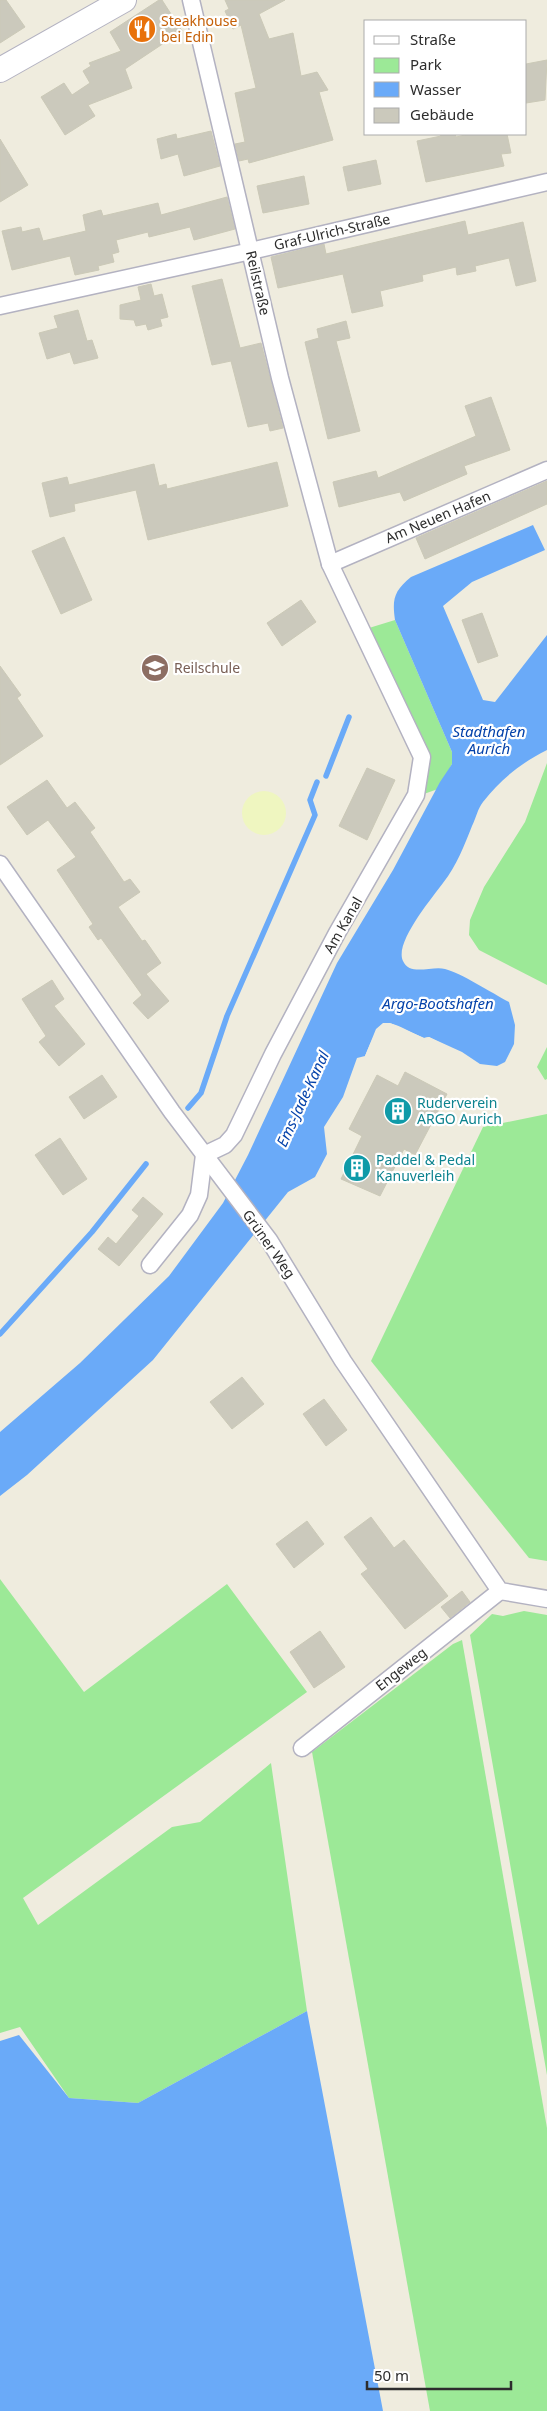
<svg xmlns="http://www.w3.org/2000/svg" width="547" height="2411" viewBox="0 0 547 2411" font-family="'Noto Sans',sans-serif">
<rect width="100%" height="100%" fill="#efecde"/>
<!-- green -->
<g fill="#9ce997">
<polygon points="395,620 452,752 452,764 438,789 421,795 426,772 369,628"/>
<polygon points="547,763 547,985 479,950 469,935 470,920 484,887 525,822"/>
<polygon points="547,1047 547,1079 545,1080 537,1067"/>
<polygon points="547,1114 547,1561 529,1558 371,1361 483,1127"/>
<polygon points="0,1579 84,1692 227,1584 307,1692 23,1898 38,1925 172,1827 200,1822 271,1763 307,2011 138,2103 69,2098 20,2027 0,2033"/>
<polygon points="524,1611 547,1615 547,2075 470,1635 492,1614 503,1616"/>
<polygon points="462,1640 547,2128 547,2411 430,2411 312,1752 453,1644"/>
</g>
<!-- sand -->
<circle fill="#eff6c0" cx="264" cy="813" r="22"/>
<!-- water -->
<g fill="#6aaaf8">
<path d="M 533,525 L 545,550 L 472,582 L 443,606 L 483,700 L 495,702 L 547,635 L 547,750 C 521,763 501,779 483,802 C 478,808 476,818 472,826 C 464,846 457,865 443,883 C 432,898 394,943 403,961 C 410,977 433,965 445,969 C 461,973 492,993 509,1002 L 515,1025 L 514,1044 L 505,1062 L 497,1066 L 480,1064 L 462,1052 L 429,1037 L 424,1038 C 384,1020 384,1011 365,1056 L 357,1058 L 343,1097 L 324,1127 L 327,1154 L 315,1177 L 288,1192 L 153,1360 L 27,1475 L 0,1496 L 0,1432 L 80,1363 L 169,1276 L 223,1203 L 248,1155 L 337,963 L 393,870 L 440,782 L 452,764 L 452,752 L 395,620 C 392,599 394,591 411,577 Z"/>
<polygon points="307,2011 383,2411 0,2411 0,2041 19,2035 69,2098 138,2103"/>
</g>
<!-- pier -->
<polygon fill="#efecde" points="383,1023 390,1023 424,1038 429,1037 470,1058 467,1059 429,1040 423,1041 389,1025 384,1026 379,1030 368,1057 365,1056 376,1029"/>
<g fill="none" stroke-linecap="round" stroke-linejoin="round">
<!-- stream -->
<g stroke="#6aaaf8" stroke-width="5.5">
<polyline points="326,776 349,717"/>
<polyline points="188,1108 201,1093 227,1016 315,815 310,800 317,782"/>
<polyline points="0,1334 92,1232 146,1164"/>
</g>
</g>
<!-- building -->
<g fill="#cbc9bc" stroke="#cbc9b7">
<polygon points="0,0 6,0 25,27 0,43"/>
<polygon points="159,0 162,0 182,31 125,69 132,88 88,105 95,116 65,135 41,97 64,83 72,95 90,83 83,71 91,66 89,63 121,51 110,32"/>
<polygon points="225,0 285,0 259,14 269,39 293,33 301,76 317,72 328,90 319,92 333,140 249,163 248,159 239,161 235,144 245,142 235,93 256,88 241,25 233,29 225,11 229,9"/>
<polygon points="547,60 545,100 526,103 526,64"/>
<polygon points="211,131 220,166 184,176 178,154 161,159 157,139 176,134 177,139"/>
<polygon points="440,134 455,134 456,137 470,134 507,134 511,153 501,154 504,166 426,182 417,141 441,136"/>
<polygon points="0,139 28,185 0,202"/>
<polygon points="376,160 381,184 348,191 343,167"/>
<polygon points="304,176 309,204 263,213 257,186"/>
<polygon points="227,197 235,229 194,240 190,227 149,237 148,232 116,240 119,252 112,254 114,262 98,266 99,270 75,275 70,256 12,270 2,231 21,227 22,232 39,228 43,241 86,231 83,215 101,210 103,216 158,203 161,215"/>
<polygon points="465,221 468,235 523,222 536,281 516,286 509,258 475,266 476,271 457,275 456,267 422,275 423,281 380,291 383,306 352,313 343,274 278,288 271,257 324,244 326,254"/>
<polygon points="222,279 240,348 261,343 283,428 270,431 268,423 248,427 231,361 212,365 192,286"/>
<polygon points="151,284 154,296 162,294 168,317 160,319 162,326 148,330 146,324 136,326 134,320 120,319 120,305 141,300 138,287"/>
<polygon points="78,310 87,341 92,340 98,358 74,364 70,352 47,359 39,333 58,328 54,316"/>
<polygon points="346,321 350,338 336,341 360,431 328,439 305,342 319,338 317,329"/>
<polygon points="491,397 510,450 464,466 467,474 404,501 400,492 339,507 333,482 376,471 378,478 476,436 465,406"/>
<polygon points="277,462 288,506 148,540 136,490 74,504 75,511 50,517 42,483 67,477 69,485 154,464 159,486 166,484 167,489"/>
<polygon points="547,481 547,504 425,559 416,538"/>
<polygon points="64,537 92,600 61,614 32,551"/>
<polygon points="301,600 316,622 282,646 267,623"/>
<polygon points="482,613 498,656 478,663 462,620"/>
<polygon points="0,666 21,695 17,698 43,736 0,765"/>
<polygon points="367,768 395,780 367,840 339,826"/>
<polygon points="47,780 67,808 75,802 95,828 90,832 124,882 130,879 140,892 118,907 142,941 145,940 161,963 146,974 169,1001 148,1019 133,1003 142,995 101,938 98,940 89,927 93,924 57,870 76,857 48,820 27,835 7,807"/>
<polygon points="52,980 64,999 54,1006 85,1044 59,1066 39,1042 46,1036 22,999"/>
<polygon points="405,1072 447,1094 415,1155 404,1149 380,1196 341,1179 362,1136 349,1129 377,1075 398,1086"/>
<polygon points="102,1075 117,1097 84,1119 69,1097"/>
<polygon points="60,1138 87,1179 63,1195 35,1155"/>
<polygon points="143,1197 163,1214 119,1266 98,1249 108,1237 116,1244 139,1216 132,1210"/>
<polygon points="242,1377 264,1404 232,1429 210,1402"/>
<polygon points="324,1399 347,1430 326,1446 303,1414"/>
<polygon points="371,1517 394,1548 404,1540 448,1596 405,1629 361,1574 368,1569 344,1537"/>
<polygon points="307,1521 324,1544 294,1568 276,1544"/>
<polygon points="462,1591 470,1602 450,1618 441,1607"/>
<polygon points="320,1631 345,1667 314,1688 290,1652"/>
</g>
<g fill="none" stroke-linecap="round" stroke-linejoin="round">
<defs>
<g id="minor">
<polyline points="191,0 280,378 330,564 422,757 416,795 337,933 273,1054 234,1135 225,1145 204,1155"/>
<polyline points="0,306 251,251 547,182"/>
<polyline points="330,564 547,470"/>
<polyline points="0,864 172,1112 269,1240 343,1361 500,1591 547,1599"/>
<polyline points="150,1265 190,1215 199,1195 204,1155"/>
<polyline points="302,1748 500,1591"/>
</g>
<polyline id="secondary" points="0,70 124,0"/>
</defs>
<!-- minor casing -->
<use href="#minor" stroke="#b3b2c1" stroke-width="19"/>
<!-- secondary casing -->
<use href="#secondary" stroke="#b3b2c1" stroke-width="26"/>
<!-- minor -->
<use href="#minor" stroke="#fff" stroke-width="16"/>
<!-- secondary -->
<use href="#secondary" stroke="#fff" stroke-width="24"/>
</g>
<!-- icons -->
<defs>
<symbol id="restaurant-disc" viewBox="-11 -11 22 22"><circle r="9.5" fill="#e8710a" stroke="#fff"/><path d="M-5-6h1v4h1v-4h1v4h1v-4h1v5L-1.5 .5V6h-2V.5L-5-1ZM5-6V6H3V1.5H1.5Q1.5-4 5-6Z" fill="#fff"/></symbol>
<symbol id="school-disc" viewBox="-11 -11 22 22"><circle r="9.5" fill="#8d6e63" stroke="#fff"/><path d="M0-5L7-2L0 1L-7-2ZM-4 1L0 2.5L4 1V4Q0 6-4 4Z" fill="#fff"/></symbol>
<symbol id="building-disc" viewBox="-11 -11 22 22"><circle r="9.5" fill="#0f9aa8" stroke="#fff"/><path d="M-4-6H4V6H1V3H-1V6H-4ZM-2.5-4.3h1.7v1.8h-1.7ZM.8-4.3h1.7v1.8H.8ZM-2.5-1h1.7V.8h-1.7ZM.8-1h1.7V.8H.8Z" fill="#fff"/></symbol>
</defs>
<g fill-rule="evenodd">
<use href="#restaurant-disc" x="126" y="13" width="32" height="32"/>
<use href="#school-disc" x="139" y="652" width="32" height="32"/>
<use href="#building-disc" x="382" y="1095" width="32" height="32"/>
<use href="#building-disc" x="341" y="1152" width="32" height="32"/>
</g>
<g text-anchor="middle" stroke-width="4.5" stroke-linejoin="round" paint-order="stroke">
<!-- food labels -->
<g font-size="14" fill="#c56008" stroke="#fff" text-anchor="start">
<text x="161" y="26">Steakhouse<tspan x="161" dy="16">bei Edin</tspan></text>
</g>
<!-- street labels -->
<g font-size="14" fill="#2d2d2d" stroke="#fff">
<text transform="translate(332 232) rotate(-13)" y="5">Graf-Ulrich-Straße</text>
<text transform="translate(258 283) rotate(77)" y="5">Reilstraße</text>
<text transform="translate(438 517) rotate(-23)" y="5">Am Neuen Hafen</text>
<text transform="translate(343 925) rotate(-60)" y="5">Am Kanal</text>
<text transform="translate(269 1244) rotate(55)" y="5">Grüner Weg</text>
<text transform="translate(401 1669) rotate(-38)" y="5">Engeweg</text>
</g>
<!-- education labels -->
<g font-size="14" fill="#785e54" stroke="#fff" text-anchor="start">
<text x="174" y="673">Reilschule</text>
</g>
<!-- culture labels -->
<g font-size="14" fill="#0d838f" stroke="#fff" text-anchor="start">
<text x="417" y="1108">Ruderverein<tspan x="417" dy="16">ARGO Aurich</tspan></text>
<text x="376" y="1165">Paddel &amp; Pedal<tspan x="376" dy="16">Kanuverleih</tspan></text>
</g>
<!-- water labels -->
<g font-size="15" font-style="italic" fill="#0442aa" stroke="#fff">
<text x="489" y="737">Stadthafen<tspan x="489" dy="17">Aurich</tspan></text>
<text x="438" y="1009">Argo-Bootshafen</text>
<text transform="translate(303 1099) rotate(-65)" y="5">Ems-Jade-Kanal</text>
</g>
</g>
<!-- legend -->
<rect x="364" y="20" width="162" height="115" fill="#ffffff" stroke="#ababab"/>
<rect x="374" y="36" width="25" height="8" fill="#ffffff" stroke="#ababab"/>
<text x="410" y="45" font-size="15" fill="#2d2d2d">Straße</text>
<rect x="374" y="58" width="25" height="15" fill="#9ce997" stroke="#ababab"/>
<text x="410" y="70" font-size="15" fill="#2d2d2d">Park</text>
<rect x="374" y="82" width="25" height="15" fill="#6aaaf8" stroke="#ababab"/>
<text x="410" y="95" font-size="15" fill="#2d2d2d">Wasser</text>
<rect x="374" y="108" width="25" height="15" fill="#cbc9bc" stroke="#ababab"/>
<text x="410" y="120" font-size="15" fill="#2d2d2d">Gebäude</text>
<!-- scale -->
<path d="M367 2381v8h144v-8" fill="none" stroke="#2d2d2d" stroke-width="2.5"/>
<text x="374" y="2381" font-size="15" fill="#2d2d2d" stroke="#ffffff" stroke-width="4" paint-order="stroke">50 m</text>
</svg>
